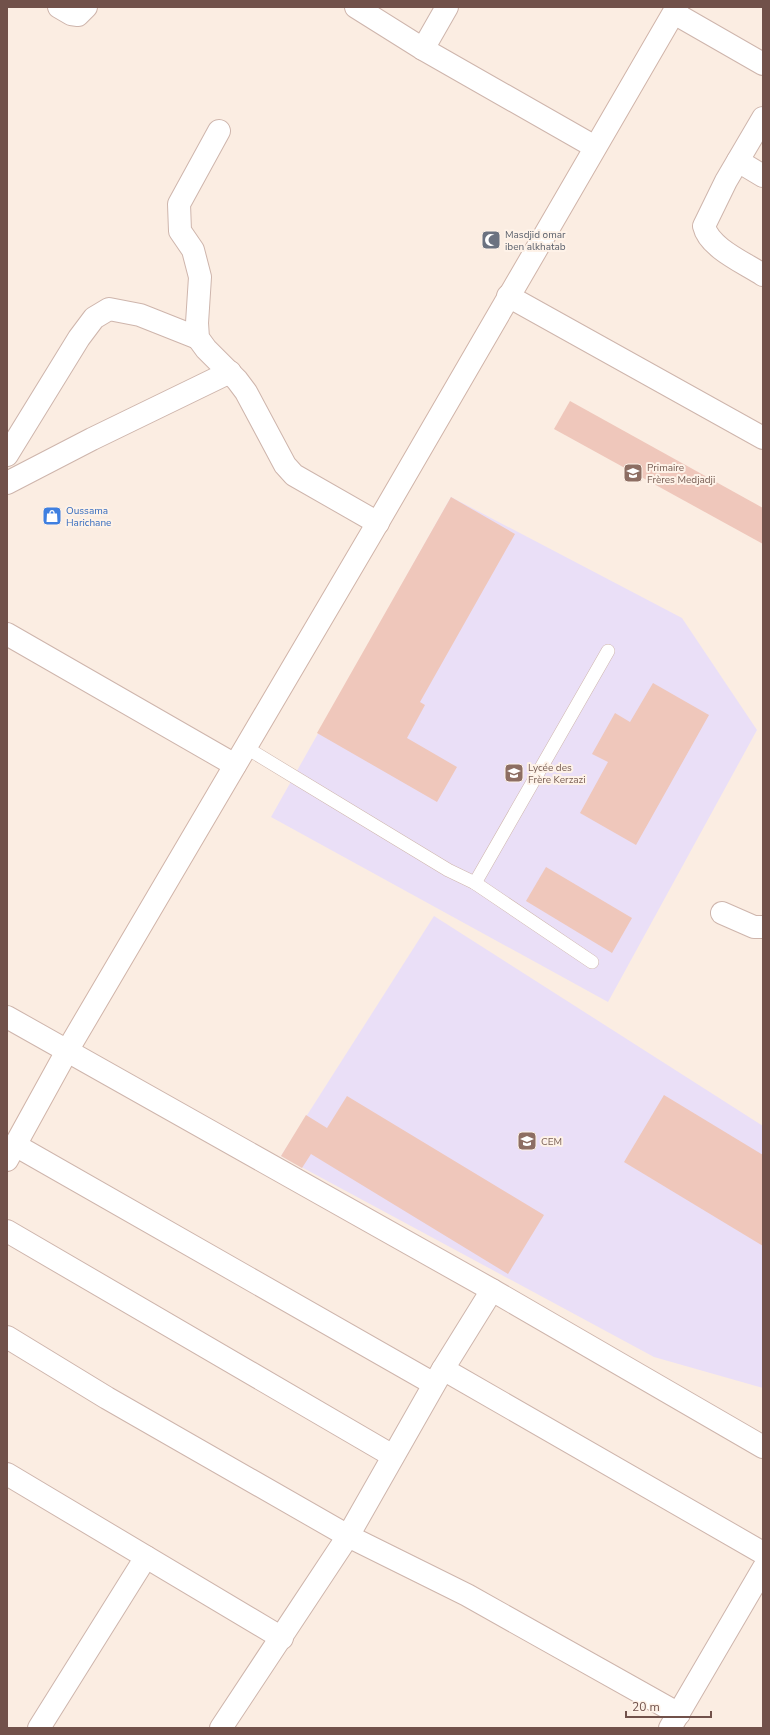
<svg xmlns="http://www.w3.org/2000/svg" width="770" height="1735" viewBox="0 0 770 1735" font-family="'Nunito Sans',sans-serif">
<rect width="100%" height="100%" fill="#fbede2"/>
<!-- education -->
<g fill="#eadff7">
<polygon points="451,497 682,618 757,730 608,1002 271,817"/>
<polygon points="434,916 763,1126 763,1388 654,1357 281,1156"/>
</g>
<!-- building -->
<g fill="#efc7bb">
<polygon points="570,401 763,508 763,544 554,429"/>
<polygon points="451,497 515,534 420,702 425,705 407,738 457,767 437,802 317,733"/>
<polygon points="653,683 709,715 636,845 580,813 608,762 592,754 615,713 630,722"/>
<polygon points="546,867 632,918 612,953 526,901"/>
<polygon points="664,1095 763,1155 763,1246 624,1162"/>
<polygon points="347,1096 544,1215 508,1274 311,1154 302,1168 281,1156 306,1115 327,1128"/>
</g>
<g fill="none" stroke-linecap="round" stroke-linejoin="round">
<defs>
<g id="lane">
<polyline points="245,747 448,870 475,883 592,962"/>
<polyline points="475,883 608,651"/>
</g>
<g id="street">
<polyline points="59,7 71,14 78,15 86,7"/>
<polyline points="356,7 423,49 595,147"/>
<polyline points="674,13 763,64"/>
<polyline points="423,49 447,7"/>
<path d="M 763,118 L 726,181 L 704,226 C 709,248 745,263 763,275"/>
<polyline points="219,131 179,204 180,231 193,250 200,277 197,323 198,338 206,349 237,380 246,392 285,465 294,475 378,523"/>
<polyline points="738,161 763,176"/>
<polyline points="508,296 763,438"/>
<polyline points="7,455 79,338 94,318 109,309 140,315 198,338"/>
<polyline points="7,483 92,439 230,372"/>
<polyline points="7,634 235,765"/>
<polyline points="722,913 754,927 763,927"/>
<polyline points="7,1017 492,1290 763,1447"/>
<polyline points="15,1145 434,1384"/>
<polyline points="7,1231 393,1456"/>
<polyline points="7,1337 107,1398 348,1536 467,1595 679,1714"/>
<polyline points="443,1369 763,1553"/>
<polyline points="7,1474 282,1638"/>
<polyline points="39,1728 146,1557"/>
<polyline points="221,1728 348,1536 443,1369 492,1290"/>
<polyline points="670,1728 763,1569"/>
</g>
<polyline id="secondary" points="7,1160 67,1051 370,536 677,7"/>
</defs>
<!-- lane casing -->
<use href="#lane" stroke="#ceb5ac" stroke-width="14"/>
<!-- street casing -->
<use href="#street" stroke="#ceb5ac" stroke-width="24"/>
<!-- secondary casing -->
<use href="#secondary" stroke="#d0b4a9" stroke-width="24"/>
<!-- lane -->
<use href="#lane" stroke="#fff" stroke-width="13"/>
<!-- street -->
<use href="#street" stroke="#fff" stroke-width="22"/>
<!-- secondary -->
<use href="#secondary" stroke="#fff" stroke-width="22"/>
</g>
<!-- icons -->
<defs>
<symbol id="mosque-square" viewBox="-11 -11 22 22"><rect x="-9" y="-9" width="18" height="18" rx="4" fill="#6b7280" stroke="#fef2e8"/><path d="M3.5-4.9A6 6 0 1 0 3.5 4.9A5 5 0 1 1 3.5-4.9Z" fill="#fff"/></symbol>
<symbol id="school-square" viewBox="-11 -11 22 22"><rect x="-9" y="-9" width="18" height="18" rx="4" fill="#8d6e63" stroke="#fef2e8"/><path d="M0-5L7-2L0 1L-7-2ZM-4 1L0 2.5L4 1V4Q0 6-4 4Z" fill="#fff"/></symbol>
<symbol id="shop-square" viewBox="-11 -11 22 22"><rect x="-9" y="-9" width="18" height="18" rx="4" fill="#3f7fe0" stroke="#fef2e8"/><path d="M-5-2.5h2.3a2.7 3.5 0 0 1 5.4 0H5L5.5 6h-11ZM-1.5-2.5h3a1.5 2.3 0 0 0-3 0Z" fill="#fff"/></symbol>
</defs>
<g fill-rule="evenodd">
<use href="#mosque-square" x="480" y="229" width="22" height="22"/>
<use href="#school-square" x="622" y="462" width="22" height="22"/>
<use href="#shop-square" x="41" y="505" width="22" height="22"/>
<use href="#school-square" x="503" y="762" width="22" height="22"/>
<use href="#school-square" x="516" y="1130" width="22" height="22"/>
</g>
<g text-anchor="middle" stroke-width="4" stroke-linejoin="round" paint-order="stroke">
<!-- worship labels -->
<g font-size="10" fill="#5b616d" stroke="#fef2e8" text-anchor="start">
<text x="505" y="238">Masdjid omar<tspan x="505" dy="12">iben alkhatab</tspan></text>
</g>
<!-- education labels -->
<g font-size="10" fill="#785e54" stroke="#fef2e8" text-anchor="start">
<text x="647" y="471">Primaire<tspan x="647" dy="12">Frères Medjadji</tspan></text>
<text x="528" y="771">Lycée des<tspan x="528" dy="12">Frère Kerzazi</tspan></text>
<text x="541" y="1145">CEM</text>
</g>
<!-- shop labels -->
<g font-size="10" fill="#366cbe" stroke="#fef2e8" text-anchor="start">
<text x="66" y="514">Oussama<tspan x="66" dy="12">Harichane</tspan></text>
</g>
</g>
<!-- border -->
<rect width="770" height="1735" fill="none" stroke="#71514a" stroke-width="16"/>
<!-- scale -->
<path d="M626 1711v6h85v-6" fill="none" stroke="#71514a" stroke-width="2"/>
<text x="632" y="1711" font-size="12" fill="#71514a" stroke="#fef2e8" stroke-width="3" paint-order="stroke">20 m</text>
</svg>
